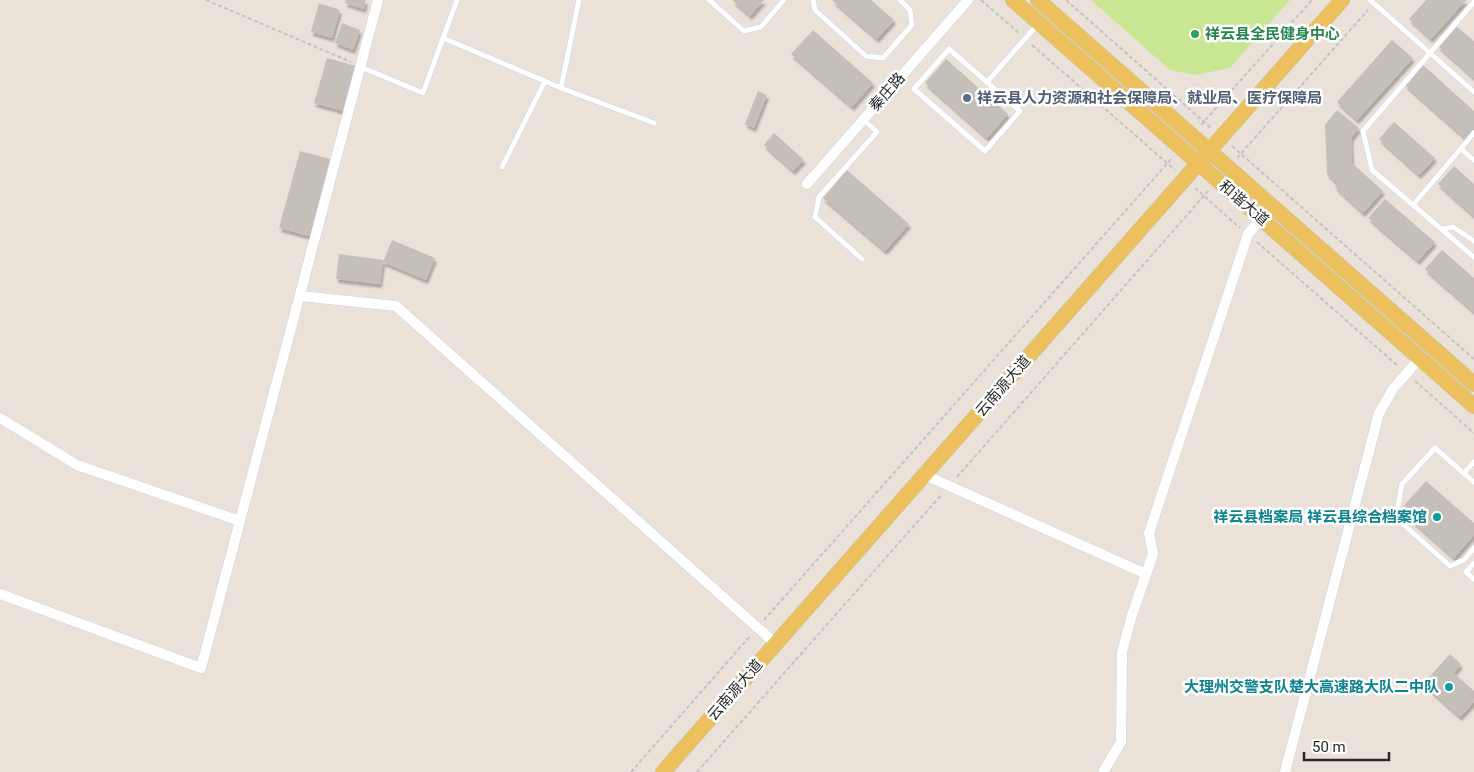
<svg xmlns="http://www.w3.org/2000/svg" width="1474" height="772" viewBox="0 0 1474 772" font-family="Roboto,'Noto Sans SC',sans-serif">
<defs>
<filter id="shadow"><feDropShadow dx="2" dy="4" stdDeviation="1" flood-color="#0004"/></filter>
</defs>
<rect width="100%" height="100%" fill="#eae2d9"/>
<!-- pitch -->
<polygon fill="#c9e793" points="1091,0 1290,0 1230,68 1196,75 1170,70"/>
<!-- building -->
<g fill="#c5bfb9" filter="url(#shadow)">
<polygon points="346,0 366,0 364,9 345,3"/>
<polygon points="732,0 764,0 750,16"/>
<polygon points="832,0 871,0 894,20 877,39"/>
<polygon points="1426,0 1466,0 1431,39 1409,19"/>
<polygon points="319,3 340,10 332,38 311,32"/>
<polygon points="342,23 360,30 353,50 335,43"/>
<polygon points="1456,26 1474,41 1474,78 1438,46"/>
<polygon points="813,30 873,83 852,107 791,54"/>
<polygon points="1392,40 1413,58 1357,120 1337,102"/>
<polygon points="327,58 356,66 343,111 314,103"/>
<polygon points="946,59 1008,114 987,138 925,83"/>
<polygon points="1423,65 1474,111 1474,128 1465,138 1405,85"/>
<polygon points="758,91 767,95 754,128 745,124"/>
<polygon points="1337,110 1359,128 1351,138 1352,163 1383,191 1363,213 1335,187 1337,183 1327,174 1325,125"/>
<polygon points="1394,122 1435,158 1419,175 1379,139"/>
<polygon points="774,133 804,160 793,171 764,145"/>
<polygon points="300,151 330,159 309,236 279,228"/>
<polygon points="1454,166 1474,184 1474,216 1438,184"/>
<polygon points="847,170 909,224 885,251 823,198"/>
<polygon points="1385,199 1435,242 1418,261 1368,218"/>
<polygon points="392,240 435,258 426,280 383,262 380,284 336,279 339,254 384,260"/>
<polygon points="1442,250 1474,278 1474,312 1425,269"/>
<polygon points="1426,481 1474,523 1474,535 1454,558 1400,510"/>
<polygon points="1450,654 1461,664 1454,673 1474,691 1474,702 1460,717 1423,684"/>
</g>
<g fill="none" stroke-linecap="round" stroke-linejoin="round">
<defs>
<g id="service">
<polyline points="709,0 744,31 761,27 784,0"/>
<polyline points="813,0 815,10 866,56 883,58 912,25 910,10 900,0"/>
<polyline points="1370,0 1474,92"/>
<polyline points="1474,2 1363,131 1372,170 1474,257"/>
<polyline points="443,38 561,88 654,123"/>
<polygon points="949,49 1020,111 985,151 914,89"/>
<polyline points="361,67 423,93 457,0"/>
<polyline points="987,82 1038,24"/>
<polyline points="561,88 579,0"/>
<polyline points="1461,149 1474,160"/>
<polyline points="502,167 545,81"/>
<polyline points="1413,205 1474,133"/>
<polyline points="1442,229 1453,227 1474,241"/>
<polyline points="862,259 815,217 819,197 877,132 863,119"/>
<polyline points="1464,473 1474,462"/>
<polyline points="1474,482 1435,448 1402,484 1396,518 1450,566 1464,560 1474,548"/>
<polyline points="1474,563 1466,572 1474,579"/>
</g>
<g id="minor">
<polyline points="807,184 968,0"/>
<polyline points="300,296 396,306 776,644"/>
<polyline points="0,418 77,465 240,521"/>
<polyline points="925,475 1146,574"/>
<polyline points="0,594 201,668 378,0"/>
<polyline points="1103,772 1121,742 1122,652 1132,615 1153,554 1149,533 1248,234 1261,218"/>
<polyline points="1285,772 1379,413 1393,389 1420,358"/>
</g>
<g id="primary">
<polyline points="1013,0 1474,406"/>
<polyline points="1038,0 1474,384"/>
<polyline points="663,772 1342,0"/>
</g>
</defs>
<!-- service casing -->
<use href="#service" stroke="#cfd3e1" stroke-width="6"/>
<!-- minor casing -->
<use href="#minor" stroke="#cfd3e1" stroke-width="11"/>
<!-- primary casing -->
<use href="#primary" stroke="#c3c3c3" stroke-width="16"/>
<!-- path -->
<g stroke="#c3c3c3" stroke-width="2" stroke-dasharray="4 2.5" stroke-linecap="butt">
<polyline points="206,0 351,62"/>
<polyline points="981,0 1019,33"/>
<polyline points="1066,0 1211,128"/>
<polyline points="1032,45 1175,170"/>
<polyline points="1201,125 1312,0"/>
<polyline points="1232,146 1474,359"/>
<polyline points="1237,158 1368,10"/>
<polyline points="1195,188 1240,228"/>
<polyline points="1257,242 1398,366"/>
<polyline points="1415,381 1474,433"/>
<polyline points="957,477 1209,190"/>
<polyline points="764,620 1173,157"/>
<polyline points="631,772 751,635"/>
<polyline points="697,772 942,494"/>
</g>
<!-- service -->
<use href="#service" stroke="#fff" stroke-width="5"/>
<!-- minor -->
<use href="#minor" stroke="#fff" stroke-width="10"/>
<!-- primary -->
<use href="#primary" stroke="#ecc15d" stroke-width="15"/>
</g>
<!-- markers -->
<circle fill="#2e9e5b" stroke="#fff" stroke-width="2" cx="1195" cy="34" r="5"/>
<circle fill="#5c6f8a" stroke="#fff" stroke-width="2" cx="967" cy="98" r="5"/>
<g fill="#0f9aa8" stroke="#fff" stroke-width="2">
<circle cx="1437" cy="517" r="5"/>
<circle cx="1449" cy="687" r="5"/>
</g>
<g text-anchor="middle" stroke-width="5" stroke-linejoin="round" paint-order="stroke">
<!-- leisure labels -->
<g font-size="15" font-weight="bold" fill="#27864d" stroke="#fff" text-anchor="start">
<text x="1205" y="39">祥云县全民健身中心</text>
</g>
<!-- street labels -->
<g font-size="15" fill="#282828" stroke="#fff">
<text transform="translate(887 92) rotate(-49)" y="5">秦庄路</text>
<text transform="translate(1244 203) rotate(41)" y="5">和谐大道</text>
<text transform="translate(1003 386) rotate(-49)" y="5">云南源大道</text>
<text transform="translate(735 690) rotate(-49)" y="5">云南源大道</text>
</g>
<!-- service labels -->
<g font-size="15" font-weight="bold" fill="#4e5e75" stroke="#fff" text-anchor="start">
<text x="977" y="103">祥云县人力资源和社会保障局、就业局、医疗保障局</text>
</g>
<!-- culture labels -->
<g font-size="15" font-weight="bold" fill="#0d838f" stroke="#fff" text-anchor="end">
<text x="1427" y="522">祥云县档案局 祥云县综合档案馆</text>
<text x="1439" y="692">大理州交警支队楚大高速路大队二中队</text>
</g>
</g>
<!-- scale -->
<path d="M1304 752v8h85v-8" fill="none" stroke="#282828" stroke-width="2.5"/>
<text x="1312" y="752" font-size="15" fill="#282828" stroke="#ffffff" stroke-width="4" paint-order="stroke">50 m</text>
</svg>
